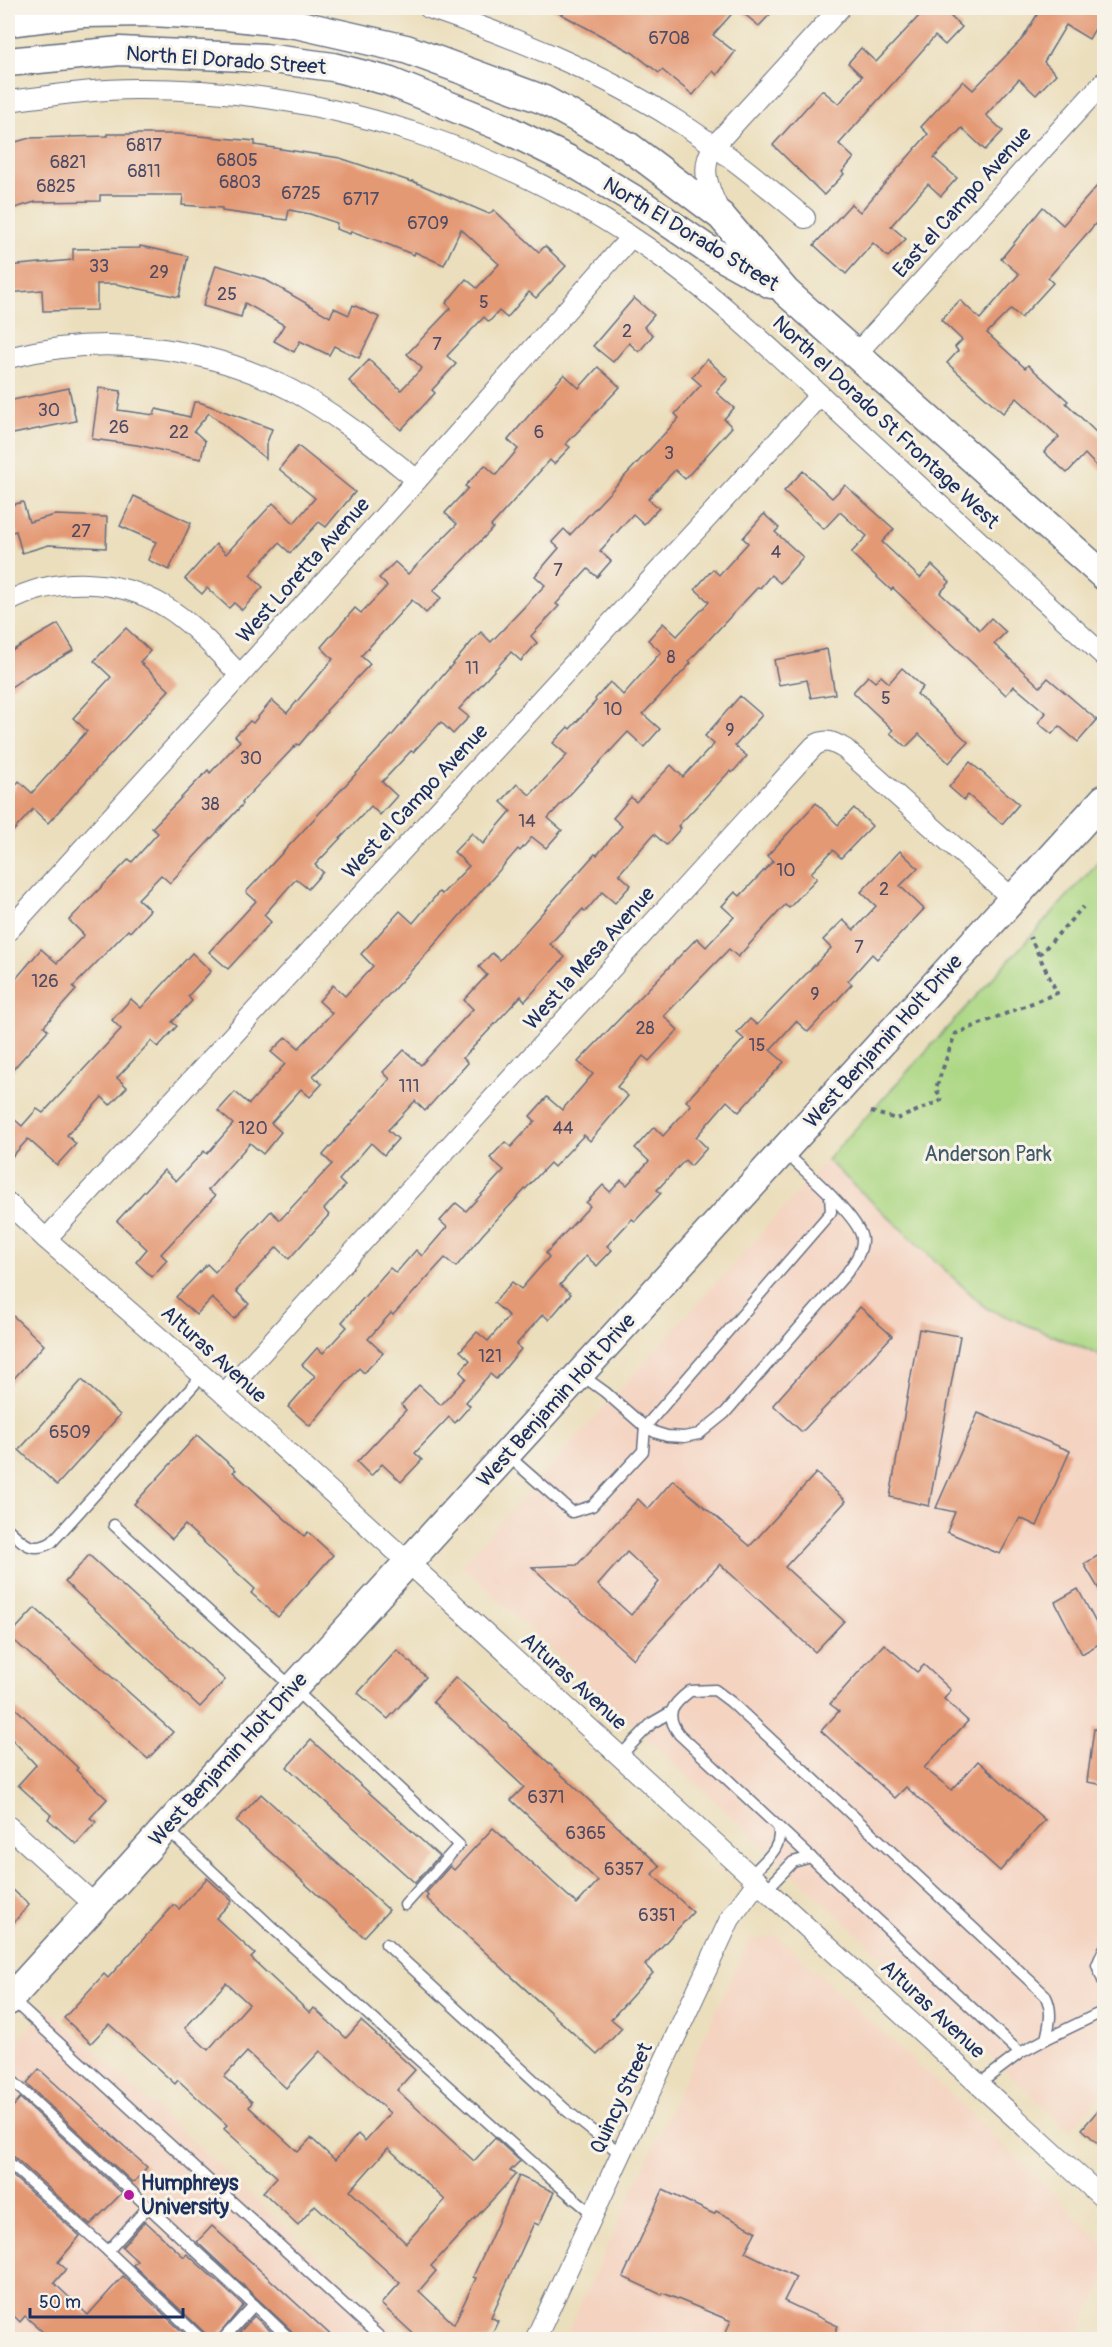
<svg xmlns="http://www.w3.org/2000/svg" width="1112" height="2347" viewBox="0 0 1112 2347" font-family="Pangolin,sans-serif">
<rect width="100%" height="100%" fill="#f7f3e8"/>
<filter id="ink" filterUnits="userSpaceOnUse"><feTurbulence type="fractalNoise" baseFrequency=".0167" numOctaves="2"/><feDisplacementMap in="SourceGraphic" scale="12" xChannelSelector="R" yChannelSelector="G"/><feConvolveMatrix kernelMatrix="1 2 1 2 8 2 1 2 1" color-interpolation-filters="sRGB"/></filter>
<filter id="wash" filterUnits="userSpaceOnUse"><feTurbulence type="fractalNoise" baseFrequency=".008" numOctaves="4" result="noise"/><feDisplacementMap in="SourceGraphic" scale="24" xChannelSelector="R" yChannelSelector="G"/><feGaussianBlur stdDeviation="1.35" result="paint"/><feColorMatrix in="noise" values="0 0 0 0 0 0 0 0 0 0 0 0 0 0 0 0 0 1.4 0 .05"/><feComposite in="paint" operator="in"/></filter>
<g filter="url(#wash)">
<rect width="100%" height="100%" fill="#ebdebc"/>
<!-- built -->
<g fill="#f4d3c1">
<polygon points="827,1160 986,1307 1095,1353 1104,1359 1104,2092 1070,2131 461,1565"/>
<polygon points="776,1935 982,2124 1104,2244 1104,2280 1077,2339 564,2340 748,1941"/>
<polygon points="47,2007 406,2339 8,2340 8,2051"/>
</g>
<!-- green -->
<polygon fill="#acd783" stroke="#648370" stroke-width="1.5" points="1104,856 1104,1359 1095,1353 986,1308 827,1160"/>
<g id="blocks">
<!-- building -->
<g fill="#e49975" fill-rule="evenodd">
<polygon points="550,8 776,8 759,26 737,8 713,35 735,52 717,75 713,71 693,95 662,70 659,73 633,53"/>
<polygon points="909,8 960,8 951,17 962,27 945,45 935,36 839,144 854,158 842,172 844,174 824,195 773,145 822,90 839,104 862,76 848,63 861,48 876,62 919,16"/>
<polygon points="1037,8 1104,8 1104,13 1089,39 1066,25 1044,62 1056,74 1036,95 1019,79 986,115 1003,131 985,150 962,128 934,158 957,178 941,196 928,184 891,226 906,239 888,257 873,243 846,274 814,245 851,204 860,212 928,134 921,127 963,81 973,90 1023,38 1040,10"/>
<polygon points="107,134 177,134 255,141 255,145 340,158 412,182 412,181 489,214 494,210 539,252 545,246 566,266 536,298 529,292 507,318 499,311 489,322 484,317 447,356 456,364 432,390 435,393 401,430 349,381 369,360 401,390 422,368 407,354 451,308 446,303 466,279 477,288 499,264 461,229 444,265 415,252 414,255 387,244 351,231 350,234 336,229 337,223 310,214 289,210 287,220 222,211 222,208 182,205 183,195 100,195 100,201 35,202 8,210 8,144 30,138 107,136"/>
<polygon points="1104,178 1104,214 1048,278 1053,283 1021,318 1011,309 987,333 1025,368 1028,365 1068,401 1066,403 1104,440 1104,474 1085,454 1067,473 1044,452 1059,437 1017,398 1003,413 947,363 958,351 955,347 962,340 941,320 960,300 980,319 1019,274 1001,259 1043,207 1063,225"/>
<polygon points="140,246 188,256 179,297 116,284 97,284 97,310 43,311 42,290 8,293 8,266 73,260 73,249 140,248"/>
<polygon points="216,265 264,279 330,317 334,308 349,315 353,305 379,317 359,358 334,346 329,355 300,341 294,352 274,341 284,325 245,303 241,317 203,306"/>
<polygon points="634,298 654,315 644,327 653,335 639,352 629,343 613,362 593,346"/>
<polygon points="707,359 728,379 716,392 734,408 724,419 732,427 685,479 675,470 648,499 659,508 644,524 633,514 600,551 611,561 597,577 588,569 556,604 559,606 531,636 537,643 521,661 511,652 459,709 469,717 453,734 441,722 413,752 411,751 382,782 397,796 380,815 371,806 315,865 323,872 308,889 296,879 264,915 271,922 228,969 209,952 256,901 246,892 393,734 475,638 481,632 491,642 545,585 535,576 559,548 552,542 564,529 570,535 679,418 675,414 701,385 692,377"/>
<polygon points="598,367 620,387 566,444 570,447 554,464 550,460 491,526 493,528 433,591 441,598 426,613 412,600 361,656 370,664 326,711 327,712 299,745 297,744 242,802 243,804 170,883 161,875 138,899 150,910 130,932 128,930 73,987 76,990 44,1026 48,1030 8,1075 8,988 41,949 57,963 84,935 69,920 129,859 132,862 158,833 152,828 208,770 210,773 240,741 235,736 250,721 253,723 272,700 287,713 333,659 321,647 355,608 361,613 387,586 379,578 395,562 408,574 457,524 445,513 468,488 465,486 485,465 496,475 518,449 508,440 564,374 579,388"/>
<polygon points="69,388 76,421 8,435 8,401"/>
<polygon points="99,388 121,391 118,410 154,415 156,409 190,417 194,402 199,402 272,429 266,445 266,459 209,413 194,431 205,441 201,459 137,445 92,439"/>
<polygon points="298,446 355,492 326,527 319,522 290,553 279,543 250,575 263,587 242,610 234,603 229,608 207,588 202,594 185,579 216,544 226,554 273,503 294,523 315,498 279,469"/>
<polygon points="803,471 832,498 845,485 894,529 882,542 920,578 932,565 950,582 940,593 980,630 991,618 1006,632 994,644 1040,687 1048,678 1097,720 1078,742 1059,726 1052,734 1038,723 1046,713 1014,686 1006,695 893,588 891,590 851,553 867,536 840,512 824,529 784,491"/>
<polygon points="134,496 191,523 169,570 148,560 156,542 120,526"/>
<polygon points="23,502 29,522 55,515 107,517 106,548 49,545 22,553 16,531 8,533 8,506"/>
<polygon points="764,514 779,528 775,532 803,557 780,583 771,575 760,588 758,587 689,661 691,663 643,714 660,729 644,747 628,732 548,818 562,830 546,848 532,837 520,851 518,849 421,960 313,1076 322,1084 310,1097 301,1089 271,1123 281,1132 263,1154 250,1143 208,1190 215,1196 161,1254 167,1260 152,1277 136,1262 147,1249 117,1221 164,1170 176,1181 204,1151 207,1154 233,1124 218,1111 235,1092 249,1104 285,1064 271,1052 286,1037 299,1048 332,1013 319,1001 333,985 345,996 373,966 361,954 400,911 413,923 439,892 442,894 469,866 454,852 472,833 483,844 511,811 501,802 517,784 530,795 567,755 553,743 568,727 570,729 596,701 595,699 610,682 623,695 661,652 648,640 663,623 677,636 709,602 695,589 713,569 719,575 748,543 743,538"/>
<polygon points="58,624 74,650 34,673 33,672 8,689 8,653"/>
<polygon points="126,628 150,651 140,662 169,690 48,823 33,809 8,837 8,795 19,781 32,793 87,731 73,718 111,677 94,661"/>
<polygon points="827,649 835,694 811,698 807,680 779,685 774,660"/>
<polygon points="902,668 923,687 917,694 968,742 949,763 919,734 906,747 890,733 893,730 853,692 868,676 875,682 881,676 889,683"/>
<polygon points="740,696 762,715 735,746 747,756 732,773 730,771 678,826 681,828 666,845 654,834 619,874 631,885 615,903 602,892 585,912 583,909 550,944 565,957 525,1001 521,996 463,1058 468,1063 425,1111 415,1101 388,1130 398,1139 384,1155 371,1143 339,1180 345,1186 324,1209 329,1215 304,1242 289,1259 277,1247 236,1291 249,1304 234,1319 212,1298 196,1315 176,1297 207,1264 215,1272 271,1211 280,1220 332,1164 323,1155 390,1079 383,1072 404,1050 421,1065 473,1009 464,1000 487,975 479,967 492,953 500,960 595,854 597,855 622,826 613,818 631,797 636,802 671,765 683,777 714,744 705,736"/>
<polygon points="970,762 1019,804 1002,824 968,795 964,800 949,787"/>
<polygon points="816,803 838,825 854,808 872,826 841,858 833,850 811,873 817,878 789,908 785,905 738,957 729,949 664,1016 678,1030 649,1061 643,1056 617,1087 628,1096 590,1141 584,1135 554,1167 550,1163 483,1234 456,1267 445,1258 393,1315 391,1313 368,1339 383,1353 364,1373 359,1368 310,1426 288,1407 315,1376 302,1365 317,1348 323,1353 347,1327 342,1322 390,1268 396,1273 416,1250 422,1256 447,1227 440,1221 456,1203 466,1211 504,1170 490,1158 505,1142 511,1147 535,1121 530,1116 547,1097 562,1110 593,1074 578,1062 697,938 706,947 734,917 722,906 735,892 740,896 773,861 767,856"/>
<polygon points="900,851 918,868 900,886 924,909 877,959 872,954 848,981 852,984 808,1032 796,1021 770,1050 784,1062 739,1112 727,1101 696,1137 707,1148 691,1166 685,1160 657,1190 661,1193 635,1221 632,1219 607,1246 612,1250 597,1266 586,1256 560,1285 571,1294 549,1320 543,1314 516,1345 521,1349 496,1379 490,1374 466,1402 470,1406 455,1423 449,1417 415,1453 422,1460 401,1482 382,1464 371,1476 357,1462 406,1410 401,1405 419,1385 441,1405 466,1378 460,1372 470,1360 460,1351 477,1332 488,1341 509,1316 494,1303 512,1282 521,1289 549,1257 546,1253 590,1206 586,1203 603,1185 610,1192 621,1180 627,1185 649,1161 635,1148 654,1127 663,1136 691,1105 686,1101 744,1039 737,1033 750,1019 757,1025 831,948 823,940 843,920 854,930 876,906 861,892"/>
<polygon points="192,953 211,971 188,996 192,1001 172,1022 177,1026 158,1047 151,1041 117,1078 127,1087 110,1105 102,1097 67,1135 76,1144 57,1165 28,1139 8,1161 8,1128 15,1120 22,1126 37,1109 43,1113 121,1029 112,1020 131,999 141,1008"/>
<polygon points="860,1307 892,1336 802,1432 773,1405"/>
<polygon points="8,1311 44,1345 8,1385"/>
<polygon points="919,1329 960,1336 929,1506 890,1497"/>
<polygon points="82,1380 120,1415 57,1485 19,1450"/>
<polygon points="978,1413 1070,1451 1037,1526 1020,1518 1000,1554 947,1532 955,1512 936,1508"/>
<polygon points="197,1435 236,1470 233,1472 304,1536 308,1532 333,1555 278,1617 251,1593 255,1589 185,1525 172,1539 134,1504"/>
<path d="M 816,1473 L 846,1501 L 785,1567 L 844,1621 L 815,1652 L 720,1564 L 633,1659 L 532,1567 L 577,1565 L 638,1499 L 648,1509 L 673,1480 L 750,1546 ZM 627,1552 L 659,1582 L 631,1615 L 598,1585 Z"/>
<polygon points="1104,1552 1104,1598 1084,1564"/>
<polygon points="89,1555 225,1680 200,1707 65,1582"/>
<polygon points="1078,1589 1104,1638 1104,1641 1082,1654 1055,1602"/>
<polygon points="35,1608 173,1732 148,1759 9,1636"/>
<polygon points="884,1644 917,1672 924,1665 951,1690 944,1699 968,1721 924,1768 952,1790 978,1761 1045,1820 1000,1871 906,1787 895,1798 821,1731 839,1711 830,1704"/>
<polygon points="397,1650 426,1677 388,1719 358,1693"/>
<polygon points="456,1677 660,1866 652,1874 693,1912 645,1965 653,1973 611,2019 622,2028 597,2055 426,1898 428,1896 426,1893 450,1866 454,1870 493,1828 577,1904 598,1881 511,1800 524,1787 433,1702"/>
<polygon points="8,1701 78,1768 76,1770 107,1799 90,1818 96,1822 76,1844 48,1819 51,1815 18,1785 36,1765 8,1735"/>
<polygon points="1094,1729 1104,1730 1104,1785 1087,1782"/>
<polygon points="311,1740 439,1856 415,1883 287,1767"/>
<polygon points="261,1794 389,1910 364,1937 236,1821"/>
<path d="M 207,1878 L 232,1901 L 216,1918 L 255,1954 L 251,1958 L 310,2013 L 314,2008 L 346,2038 L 361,2021 L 415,2070 L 397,2090 L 474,2161 L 495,2138 L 520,2161 L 510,2171 L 516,2174 L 431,2266 L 436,2271 L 419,2291 L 454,2324 L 476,2278 L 473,2277 L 519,2176 L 554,2192 L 539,2225 L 534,2223 L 491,2317 L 498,2321 L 489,2340 L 420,2340 L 381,2304 L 400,2283 L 315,2205 L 298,2225 L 263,2192 L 277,2177 L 224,2129 L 227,2125 L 178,2080 L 175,2084 L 109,2024 L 91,2043 L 64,2018 L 104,1974 L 108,1978 L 174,1905 L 179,1909 ZM 226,1983 L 249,2004 L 208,2050 L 185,2028 ZM 320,2051 L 390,2113 L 365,2141 L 358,2134 L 335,2160 L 311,2138 L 298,2152 L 249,2107 L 252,2102 L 224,2077 L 247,2052 L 286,2088 ZM 388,2148 L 445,2200 L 406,2243 L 350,2191 Z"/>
<polygon points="8,1885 29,1905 8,1929"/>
<polygon points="39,2069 147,2167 135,2181 132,2182 30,2087 27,2083"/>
<polygon points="20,2098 122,2193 90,2225 13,2156 8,2155 8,2113"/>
<polygon points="1104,2103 1104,2149 1082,2129"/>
<polygon points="8,2172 80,2236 58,2262 66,2269 54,2283 88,2315 123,2276 191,2340 52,2340 25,2316 20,2322 8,2310"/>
<polygon points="663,2190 714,2214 716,2211 756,2231 745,2252 796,2277 784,2301 838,2326 831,2340 722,2340 731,2321 663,2293 662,2295 623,2277"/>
<polygon points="145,2221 184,2257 187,2254 243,2305 215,2340 209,2340 207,2335 133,2265 137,2261 122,2247"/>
<polygon points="212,2226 336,2340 298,2340 296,2335 197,2242"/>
<polygon points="254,2316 280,2340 233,2340"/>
</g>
</g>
</g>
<g filter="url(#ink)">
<use href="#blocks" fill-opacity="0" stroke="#646c7f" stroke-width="1.5"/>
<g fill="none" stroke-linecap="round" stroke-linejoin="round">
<defs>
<g id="service">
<path d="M 580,1374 L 605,1392 L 645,1427 L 657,1433 L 667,1436 L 684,1437 L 699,1434 L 725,1413 L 846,1274 C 853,1264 862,1253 862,1240 C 862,1219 801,1167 784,1152"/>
<polyline points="506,1454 572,1512 592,1506 643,1451 645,1427 831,1212 830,1196"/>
<polyline points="114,1525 293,1688 459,1845 405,1905"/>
<path d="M 8,1529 C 23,1543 32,1554 52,1542 L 203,1375"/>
<polyline points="620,1756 652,1723 671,1712"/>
<polyline points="166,1828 291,1945 550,2178 593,2214"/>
<path d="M 751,1875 C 764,1861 784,1848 778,1827"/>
<polyline points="767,1889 793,1862 811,1857"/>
<polyline points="386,1944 566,2110 621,2154"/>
<polyline points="1104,1949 1097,1965 1104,1983"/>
<polyline points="10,1998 383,2340"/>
<polyline points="1046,2039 1104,2011"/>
<polyline points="8,2077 254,2305 222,2340"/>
<path d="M 979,2084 L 1020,2053 L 1046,2039 C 1050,2023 1053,2010 1045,1995 L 731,1702 L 715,1690 L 690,1691 C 672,1705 664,1714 679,1734 L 1020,2053"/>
<polyline points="8,2162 108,2251 202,2340"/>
<polyline points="108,2251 148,2207"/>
<polyline points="254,2305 291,2340"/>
</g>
<g id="minor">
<path d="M 429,8 C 513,37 598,71 674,119 C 721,148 763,183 805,218"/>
<path d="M 8,101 C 50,96 93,89 136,89 C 328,88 513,150 668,262 C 735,312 795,372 857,429 C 939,505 1022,580 1104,656"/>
<path d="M 720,213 C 710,191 698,169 714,146 L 840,8"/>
<polyline points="856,354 1104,82"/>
<path d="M 8,358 C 102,333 204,345 291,390 C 337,414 377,448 417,480"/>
<path d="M 8,602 C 55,576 119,578 166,607 C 194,624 217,652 240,675"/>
<polyline points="8,931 417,480 631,237"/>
<polyline points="8,1203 46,1239 224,1394 1104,2199"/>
<polyline points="46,1239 820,395"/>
<path d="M 224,1394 L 814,746 C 826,738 833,742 845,749 L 1013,899"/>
<polyline points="8,1826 95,1905"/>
<polyline points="535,2340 730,1919 758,1881"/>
</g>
<g id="secondary">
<polyline points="8,22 82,13 151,12 228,16 296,24 406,49 544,100 628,146 721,216 786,292 1104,576"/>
<polyline points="8,62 120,51 265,58 333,67 388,81 502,127 567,159 643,205 704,247 771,284"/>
<polyline points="8,2001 1104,799"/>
</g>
</defs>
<!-- service casing -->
<use href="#service" stroke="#646c7f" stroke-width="13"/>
<!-- minor casing -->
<use href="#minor" stroke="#646c7f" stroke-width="22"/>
<!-- secondary casing -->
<use href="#secondary" stroke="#646c7f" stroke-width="31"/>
<!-- path -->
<g stroke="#646c7f" stroke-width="4" stroke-dasharray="4.5 4.5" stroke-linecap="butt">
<polyline points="1039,955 1083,907"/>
<polyline points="871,1112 897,1119 938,1102 941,1100 936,1088 955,1034 1057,993 1030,937"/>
</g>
<!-- service -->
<use href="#service" stroke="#fff" stroke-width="10"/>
<!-- minor -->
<use href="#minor" stroke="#fff" stroke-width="20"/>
<!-- secondary -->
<use href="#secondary" stroke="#fff" stroke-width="28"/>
</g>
</g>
<!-- markers -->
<circle fill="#b5179e" stroke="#f7f3e8" stroke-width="2" cx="129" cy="2195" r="6"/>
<g text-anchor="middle" stroke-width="6" stroke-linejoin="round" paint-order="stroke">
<!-- number labels -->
<g font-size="18" fill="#4d4a64">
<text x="669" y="44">6708</text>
<text x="144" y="151">6817</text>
<text x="237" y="166">6805</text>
<text x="68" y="168">6821</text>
<text x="144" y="177">6811</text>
<text x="240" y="188">6803</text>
<text x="56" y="192">6825</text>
<text x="301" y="199">6725</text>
<text x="361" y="205">6717</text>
<text x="428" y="229">6709</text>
<text x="99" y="272">33</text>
<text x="159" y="278">29</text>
<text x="227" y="300">25</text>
<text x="484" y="308">5</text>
<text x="627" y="337">2</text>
<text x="437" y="350">7</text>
<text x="49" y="416">30</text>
<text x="119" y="433">26</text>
<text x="179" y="438">22</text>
<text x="539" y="438">6</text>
<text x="669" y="459">3</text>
<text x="81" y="537">27</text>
<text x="776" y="558">4</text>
<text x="558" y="576">7</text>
<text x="671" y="663">8</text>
<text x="472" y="674">11</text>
<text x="886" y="704">5</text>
<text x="613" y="715">10</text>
<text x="730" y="736">9</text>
<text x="251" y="764">30</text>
<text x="210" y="810">38</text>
<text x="527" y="827">14</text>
<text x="786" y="876">10</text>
<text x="884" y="895">2</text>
<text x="859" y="953">7</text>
<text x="45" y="987">126</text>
<text x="815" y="1000">9</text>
<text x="645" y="1034">28</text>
<text x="757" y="1051">15</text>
<text x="409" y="1092">111</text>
<text x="253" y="1134">120</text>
<text x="563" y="1134">44</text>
<text x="490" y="1362">121</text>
<text x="70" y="1438">6509</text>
<text x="546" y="1803">6371</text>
<text x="586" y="1839">6365</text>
<text x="624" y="1875">6357</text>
<text x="657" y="1921">6351</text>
</g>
<!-- street labels -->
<g font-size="21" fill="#1b2f5e" stroke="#f7f3e8">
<text transform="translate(226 60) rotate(4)" y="7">North El Dorado Street</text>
<text transform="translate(962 202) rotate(-48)" y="7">East el Campo Avenue</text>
<text transform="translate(691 234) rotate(31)" y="7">North El Dorado Street</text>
<text transform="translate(886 422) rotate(43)" y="7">North el Dorado St Frontage West</text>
<text transform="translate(303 570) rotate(-48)" y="7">West Loretta Avenue</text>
<text transform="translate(415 801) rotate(-47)" y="7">West el Campo Avenue</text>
<text transform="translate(589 958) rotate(-48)" y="7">West la Mesa Avenue</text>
<text transform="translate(883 1041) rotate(-48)" y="7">West Benjamin Holt Drive</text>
<text transform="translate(214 1354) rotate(42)" y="7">Alturas Avenue</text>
<text transform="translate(556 1400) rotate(-48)" y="7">West Benjamin Holt Drive</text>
<text transform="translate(574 1681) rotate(42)" y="7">Alturas Avenue</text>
<text transform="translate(228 1759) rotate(-48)" y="7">West Benjamin Holt Drive</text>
<text transform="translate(933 2009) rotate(43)" y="7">Alturas Avenue</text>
<text transform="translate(621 2098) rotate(-65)" y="7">Quincy Street</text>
</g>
<!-- park labels -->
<g font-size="21" fill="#3f5967" stroke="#f7f3e8">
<text x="988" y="1161">Anderson Park</text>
</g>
<!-- poi labels -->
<g font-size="21" font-weight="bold" fill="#1b2f5e" stroke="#f7f3e8" text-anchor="start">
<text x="141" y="2190">Humphreys<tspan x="141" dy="24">University</tspan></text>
</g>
</g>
<!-- margin -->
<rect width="1112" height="2347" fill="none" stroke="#f7f3e8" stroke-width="30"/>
<!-- scale -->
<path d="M30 2308v9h153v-9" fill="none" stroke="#1b2f5e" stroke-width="3"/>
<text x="39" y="2308" font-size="18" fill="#1b2f5e" stroke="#f7f3e8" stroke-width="4.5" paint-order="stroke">50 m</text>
</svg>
